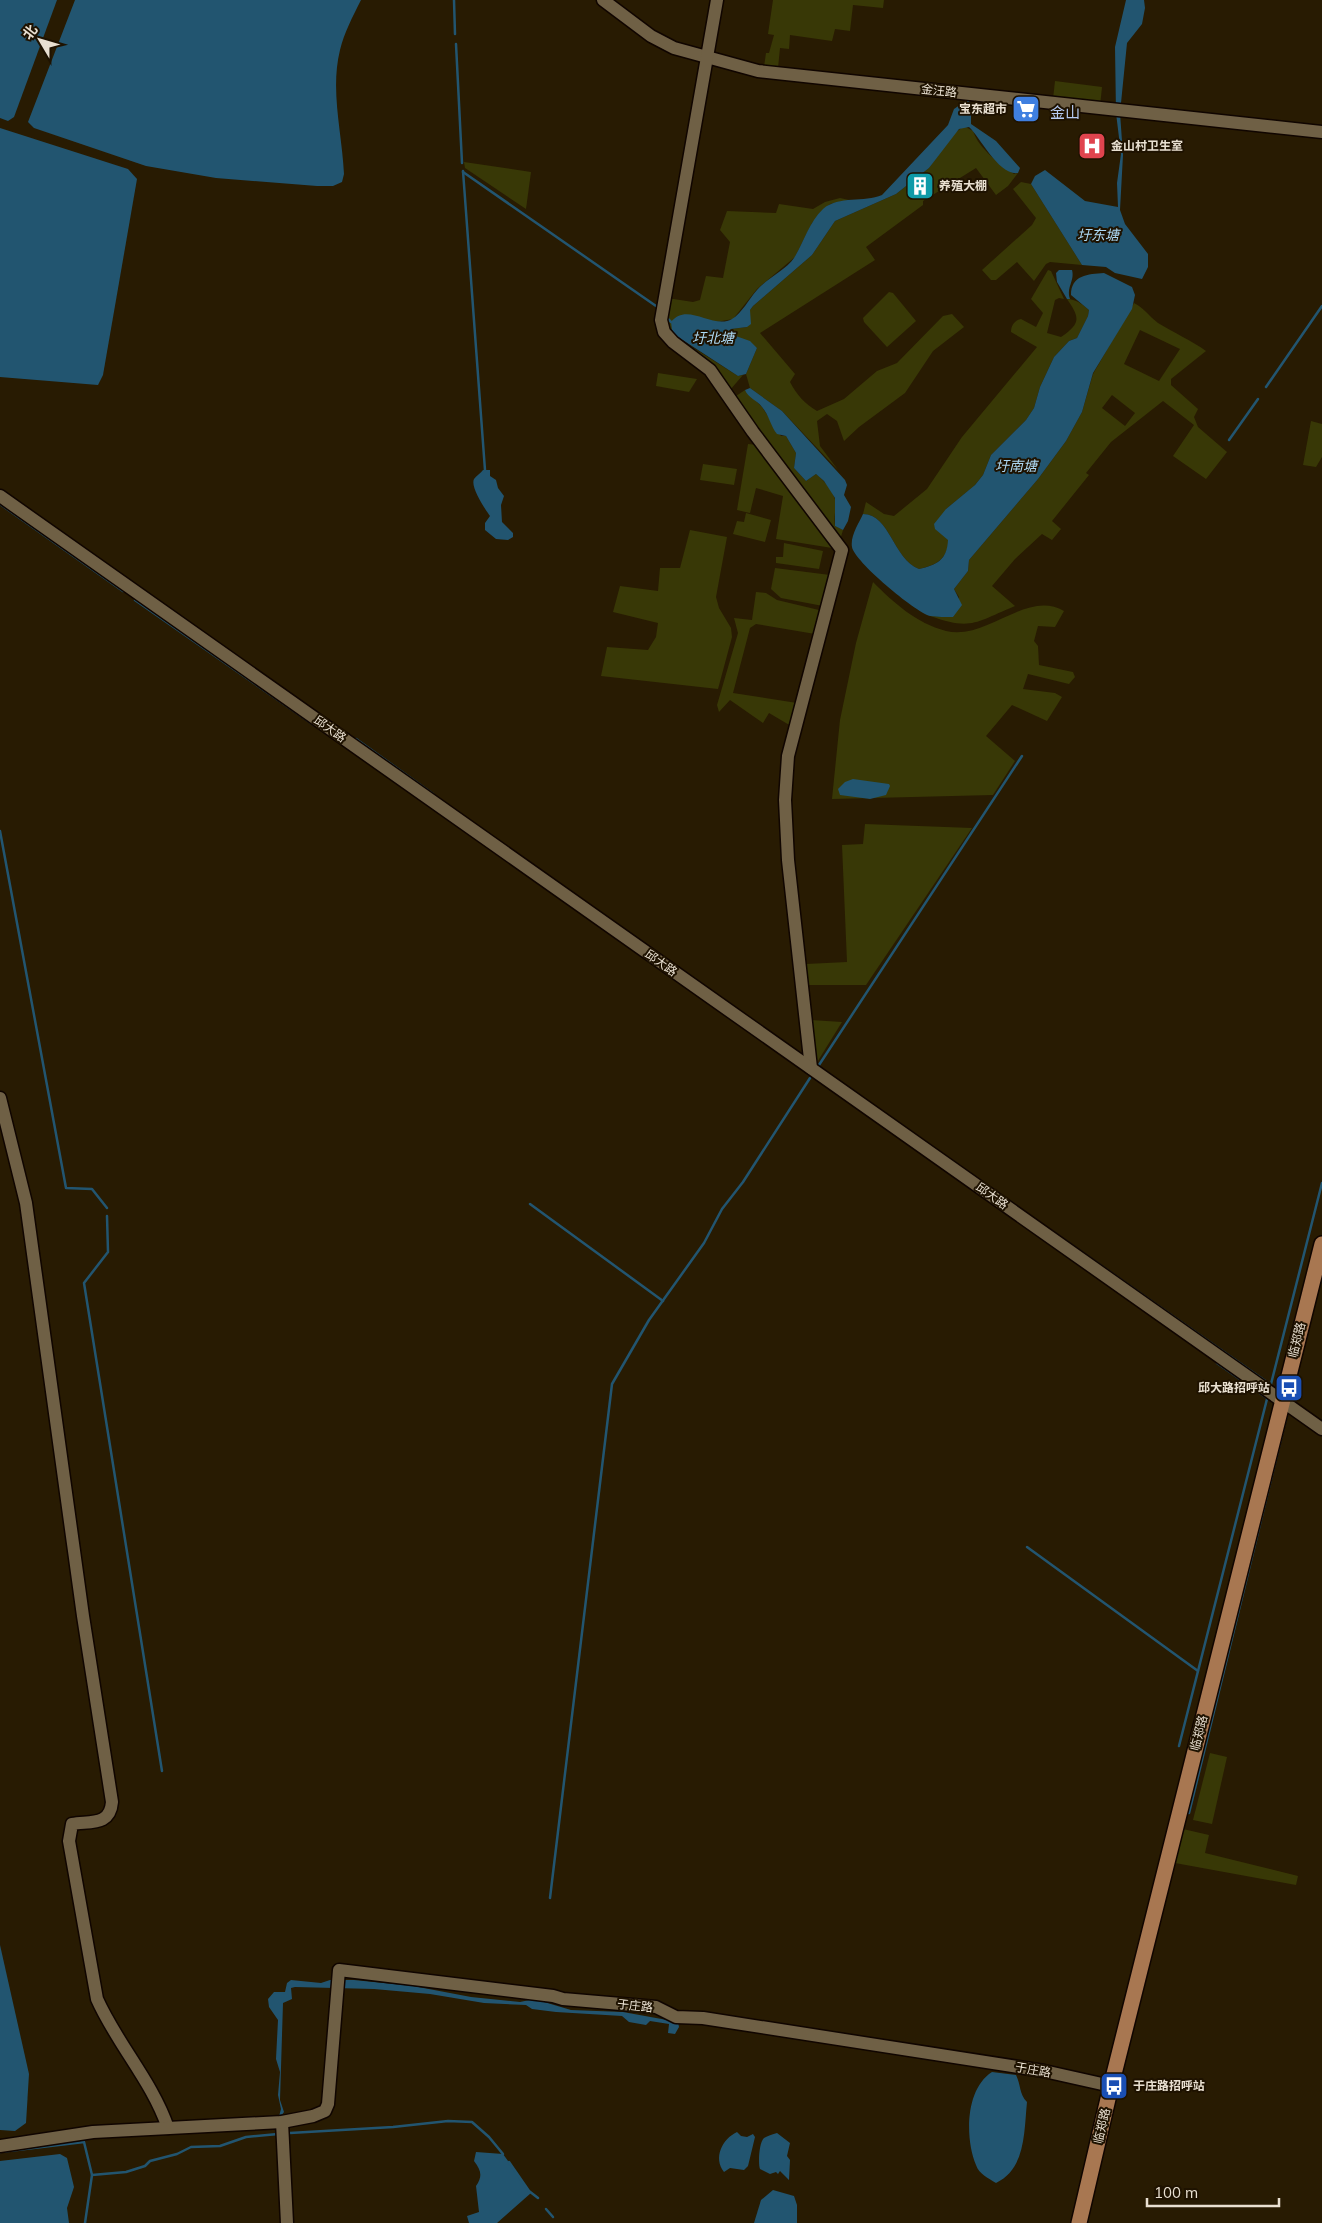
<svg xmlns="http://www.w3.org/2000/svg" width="1322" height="2223" viewBox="0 0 1322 2223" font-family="Mulish,'Noto Sans SC',sans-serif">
<rect width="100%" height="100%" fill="#281b02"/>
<!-- green -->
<g fill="#383806" fill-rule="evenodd">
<polygon points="773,0 884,0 883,8 853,5 850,31 835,29 832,41 790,35 789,49 780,48 778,68 764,67 766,53 769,53 774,35 768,34"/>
<polygon points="1055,81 1102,87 1100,106 1053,99"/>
<path d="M 964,126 L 973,131 C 979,149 999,163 1014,174 L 1018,173 L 1008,186 L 996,195 L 976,168 L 923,201 L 923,205 L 866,247 L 875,260 L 760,333 L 795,374 L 790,382 C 797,395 804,403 817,411 L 844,399 L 877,371 L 897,363 L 943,316 L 952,314 L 964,327 L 933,351 L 905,393 L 859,427 L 844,441 L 837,421 L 827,414 L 817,421 L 820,446 L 838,470 L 782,411 L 750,388 L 746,374 L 757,348 L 730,334 L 731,329 L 747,327 L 750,310 L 753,306 L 812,255 L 835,221 L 896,194 L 929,168 L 952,135 Z"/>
<polygon points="464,162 531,172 526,209 465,168"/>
<polygon points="1021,182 1031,184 1082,265 1050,262 1046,264 1034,281 1017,262 996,280 991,280 982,270 1032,225 1036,218 1013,189"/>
<polygon points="840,198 849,200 830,204 812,223 795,257 757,289 733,319 672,330 684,342 738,376 743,375 730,390 669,334 665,307 667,298 693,302 700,300 706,276 723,278 730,242 720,230 727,211 776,213 779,204 813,209 825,202"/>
<path d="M 1048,270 L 1051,271 L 1064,299 L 1059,298 L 1055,300 L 1047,333 L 1061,337 C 1081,323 1080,318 1067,299 C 1076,299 1082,304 1089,310 L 1088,316 L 1077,338 L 1069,341 L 1054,357 L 1040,387 L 1034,408 L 1026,420 L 991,455 L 983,475 L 974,486 L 946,509 C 949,541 956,561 919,569 C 893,559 890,514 863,514 L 866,502 L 884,514 L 894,516 L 927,489 L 962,437 L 1037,347 L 1011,332 C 1011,325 1015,320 1021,319 L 1036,327 L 1043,313 L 1031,299 Z"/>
<polygon points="889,292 893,293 916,321 887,347 864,322 863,318"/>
<path d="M 1134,303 C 1144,308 1149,316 1158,323 C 1174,333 1191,340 1206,351 L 1171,379 L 1171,385 L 1198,409 L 1194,417 L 1198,427 L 1227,452 L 1206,479 L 1173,456 L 1194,425 L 1163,401 L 1111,442 L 1086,473 L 1089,475 L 1052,521 L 1061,529 L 1052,540 L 1042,534 L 1015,559 L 992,586 L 1015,606 C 976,622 972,631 930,616 L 953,617 L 959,597 L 954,589 L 968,571 L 969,560 L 1038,479 L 1066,441 L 1082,412 L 1093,374 ZM 1140,330 L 1180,349 L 1159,381 L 1124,364 ZM 1112,395 L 1135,413 L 1125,426 L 1102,408 Z"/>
<polygon points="658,373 697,379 689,392 656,386"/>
<path d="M 745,390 L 762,407 L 781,436 L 786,436 L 796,453 L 794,468 L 806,481 L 816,474 C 824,480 836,494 836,505 C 835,513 834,518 835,526 L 843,530 L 840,540 L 779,464 L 736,396 Z"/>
<polygon points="1311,421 1322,424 1322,457 1316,467 1303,465"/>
<polygon points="748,444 758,445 834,543 832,548 776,539 783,496 756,488 750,513 737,510"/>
<polygon points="703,464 737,469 734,485 700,480"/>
<polygon points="746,513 771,520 765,542 733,534 737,521 744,522"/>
<polygon points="690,530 727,537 716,597 719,608 731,628 732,637 718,689 601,676 607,647 648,650 656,637 658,623 613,612 620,586 658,591 660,568 680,568"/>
<polygon points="784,543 823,551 819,569 776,563 776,557 783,557"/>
<polygon points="775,568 830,575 823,606 781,598 771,589"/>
<path d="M 873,582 C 894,603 916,623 946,631 C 987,641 1027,589 1064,611 L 1055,627 L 1038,626 L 1034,641 L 1038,646 L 1039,665 L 1073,672 L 1075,677 L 1069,684 L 1028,674 L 1023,689 L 1055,693 L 1062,697 L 1047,721 L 1012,705 L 986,736 L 1015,761 L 993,795 L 832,799 L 840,720 L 856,643 Z"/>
<polygon points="756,592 766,593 777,600 819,610 815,634 756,624 750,628 733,693 797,703 791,726 769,713 763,723 730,700 719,712 717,705 738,633 734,618 752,620"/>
<polygon points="865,824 972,828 866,985 807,985 806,964 847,962 842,845 863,844"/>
<polygon points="811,1020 842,1022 816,1064"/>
<polygon points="1210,1753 1227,1757 1212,1824 1193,1820"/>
<polygon points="1183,1829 1209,1835 1205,1853 1298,1876 1296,1885 1175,1863"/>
</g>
<!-- water -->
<g fill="#225570">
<polygon points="0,0 57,0 14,117 8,121 0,118"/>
<path d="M 75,0 L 361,0 C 353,16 344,33 340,50 C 330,90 342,133 344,174 L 342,182 L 333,186 L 317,186 L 216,178 L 146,166 L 34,128 L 28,122 Z"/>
<polygon points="1126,0 1144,0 1145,8 1142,24 1127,43 1120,113 1123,155 1120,210 1125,224 1148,254 1148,267 1142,279 1115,273 1106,267 1082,265 1031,184 1035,176 1045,170 1085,201 1118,207 1117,183 1121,154 1116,113 1115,47"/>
<path d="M 967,100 L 971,103 L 971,124 L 996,141 L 1020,168 L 1018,173 C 999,176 980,137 969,127 L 959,129 L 929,168 L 896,194 L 835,221 L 812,255 L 753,306 L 750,310 L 751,324 L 747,327 L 731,329 L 730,334 L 750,341 L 757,348 L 746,374 L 738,376 L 675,335 L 672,330 L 671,322 C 687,301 713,330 732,319 C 742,313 749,299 757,290 C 767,278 786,270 794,258 C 804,242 809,222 823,209 C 839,195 864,203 882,195 L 948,125 L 954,109 Z"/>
<polygon points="0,128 128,169 137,179 103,375 98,385 0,377"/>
<path d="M 1059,270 L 1072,270 C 1075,281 1066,287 1070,299 L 1067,299 L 1057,282 L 1056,273 Z"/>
<path d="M 1104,273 L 1132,287 L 1135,295 L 1132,309 L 1093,373 L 1082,412 L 1066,441 L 1038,479 L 969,560 L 968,571 L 954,589 L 962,605 L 953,617 C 946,617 937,617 930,616 C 915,612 854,561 852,547 C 850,536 859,523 863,514 C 890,514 893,559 919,569 C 937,565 947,560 948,540 L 935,529 L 934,524 L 946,509 L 975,485 L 983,475 L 991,455 L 1026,420 L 1034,408 L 1040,387 L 1054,357 L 1069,341 L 1077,338 L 1088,316 L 1089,310 L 1071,295 C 1071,275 1088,274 1104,273 Z"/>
<path d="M 750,388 L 782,411 L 845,480 L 847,485 L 844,495 L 851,507 L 848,521 L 843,530 L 835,526 L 835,498 L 824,481 L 816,474 L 806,481 L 794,468 L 796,453 L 786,436 L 777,434 C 771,427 769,415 762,407 C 757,400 748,398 745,390 Z"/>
<path d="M 483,470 L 490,470 L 490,476 L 496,480 L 498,488 L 504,496 L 501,505 L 502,522 L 513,533 L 513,537 L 508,540 L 496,539 L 485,530 L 485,523 L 490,516 C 485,509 470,487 474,479 C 476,476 481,473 483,470 Z"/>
<polygon points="853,779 889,784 890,786 886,795 870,799 840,795 838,789 845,782"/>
<polygon points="0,1945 29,2074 26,2123 15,2131 0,2130"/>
<polygon points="291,1980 321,1983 330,1980 354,1980 413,1986 471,1997 520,2002 534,1999 571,2010 623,2012 678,2022 679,2027 675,2034 668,2033 669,2024 650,2021 646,2025 629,2022 622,2016 556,2012 532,2009 526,2005 484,2003 430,1994 374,1989 295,1987 291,1988 292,1999 283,2003 280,2100 284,2112 278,2120 281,2109 278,2095 280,2072 276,2059 278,2020 269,2007 268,1999 274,1992 285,1992 287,1983"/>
<path d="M 992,2072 L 1016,2075 C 1021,2085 1019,2094 1027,2102 C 1024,2131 1026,2169 996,2183 C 988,2178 979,2174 976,2165 C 965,2139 965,2089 992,2072 Z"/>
<path d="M 737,2132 L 741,2136 L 747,2137 L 753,2134 L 755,2137 L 748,2166 L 744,2170 L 730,2168 L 724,2172 C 713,2158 722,2139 737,2132 Z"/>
<path d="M 777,2133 L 790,2143 L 787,2156 L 790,2160 L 789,2180 L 780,2171 L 778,2174 L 776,2172 L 770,2174 L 760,2169 C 758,2164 759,2142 764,2138 C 767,2136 771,2135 777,2133 Z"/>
<path d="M 476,2152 L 503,2154 L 531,2193 L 497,2223 L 469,2223 L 467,2216 L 479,2212 L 476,2186 C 483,2176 481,2170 474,2161 Z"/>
<polygon points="60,2154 67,2158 74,2187 67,2208 69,2223 0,2223 0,2161"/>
<polygon points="773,2190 794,2196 797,2205 797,2223 754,2223 761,2200"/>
</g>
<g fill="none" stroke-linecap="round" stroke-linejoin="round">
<!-- stream -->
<g stroke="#225570" stroke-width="2.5">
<polyline points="454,0 455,34"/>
<polyline points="456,44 462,163"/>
<polyline points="463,171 485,470"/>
<polyline points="463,172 656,306"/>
<polyline points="668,319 671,322"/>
<polyline points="1266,387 1322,306"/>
<polyline points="1229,440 1258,399"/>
<polyline points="0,504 123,591"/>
<polyline points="135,600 314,725"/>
<polyline points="356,739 433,794"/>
<polyline points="0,831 66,1188 92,1189 107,1208"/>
<polyline points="819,1065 1022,756"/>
<polyline points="530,1204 663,1301"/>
<polyline points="107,1216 108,1252 84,1283 162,1771"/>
<polyline points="1050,1230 1271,1385"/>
<polyline points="1320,1282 1322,1275"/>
<polyline points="1217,1363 1267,1398"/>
<polyline points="1271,1384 1322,1183"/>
<polyline points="1291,1398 1294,1385"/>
<polyline points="1027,1547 1198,1671"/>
<polyline points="1179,1746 1267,1399"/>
<polyline points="1189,1813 1287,1414"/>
<polyline points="550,1898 612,1384 649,1320 704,1243 722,1209 743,1182 810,1078"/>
<polyline points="290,2133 393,2127 448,2121 472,2122 489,2137 503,2154"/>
<polyline points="0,2152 84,2142 92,2175 85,2223"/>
<polyline points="509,2162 529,2191 538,2198"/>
<polyline points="92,2175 126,2172 145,2166 150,2161 177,2154 191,2147 220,2146 246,2137 278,2134"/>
<polyline points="546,2209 553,2217"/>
</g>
<defs>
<g id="minor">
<polyline points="603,0 651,36 674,48 758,71 1322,132"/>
<polyline points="717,0 661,320 664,332 673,342 710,370 753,432 842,550 788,756 785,800 788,860 811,1068"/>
<polyline points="0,496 1322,1429"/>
<path d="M 0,1098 L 26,1203 L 83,1616 L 112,1802 C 110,1826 91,1821 72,1824 L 69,1841 L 97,1999 C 117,2044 152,2081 168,2128"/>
<polyline points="282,2122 287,2223"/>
<polyline points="0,2146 93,2132 282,2122 313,2116 325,2111 328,2104 339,1970 553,1996 563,1999 656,2007 676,2017 703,2018 1044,2071 1111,2086"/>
</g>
<polyline id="major" points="1079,2223 1111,2086 1322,1244"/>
</defs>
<!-- minor casing -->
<use href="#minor" stroke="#100500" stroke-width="15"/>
<!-- major casing -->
<use href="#major" stroke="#100500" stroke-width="18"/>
<!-- minor -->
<use href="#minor" stroke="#6f6045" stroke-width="12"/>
<!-- major -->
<use href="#major" stroke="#a87751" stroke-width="15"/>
</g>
<!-- icons -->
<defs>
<symbol id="supermarket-square" viewBox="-11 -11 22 22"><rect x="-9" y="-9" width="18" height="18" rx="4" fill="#3f7fe0" stroke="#1e1200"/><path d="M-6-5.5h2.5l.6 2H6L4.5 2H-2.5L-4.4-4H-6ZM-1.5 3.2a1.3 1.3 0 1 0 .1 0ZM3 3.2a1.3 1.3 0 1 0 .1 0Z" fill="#fff"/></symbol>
<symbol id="hospital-square" viewBox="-11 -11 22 22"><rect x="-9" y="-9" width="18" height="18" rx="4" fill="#e0444e" stroke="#1e1200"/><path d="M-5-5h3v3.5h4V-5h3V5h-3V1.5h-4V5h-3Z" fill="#fff"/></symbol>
<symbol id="building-square" viewBox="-11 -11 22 22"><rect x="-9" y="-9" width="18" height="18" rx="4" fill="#0f9aa8" stroke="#1e1200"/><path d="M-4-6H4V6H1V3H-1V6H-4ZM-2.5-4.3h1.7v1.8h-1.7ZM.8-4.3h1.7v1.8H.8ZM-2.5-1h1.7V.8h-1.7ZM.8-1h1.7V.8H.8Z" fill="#fff"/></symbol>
<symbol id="bus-square" viewBox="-11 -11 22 22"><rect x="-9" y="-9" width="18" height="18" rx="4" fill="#1a4fb4" stroke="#1e1200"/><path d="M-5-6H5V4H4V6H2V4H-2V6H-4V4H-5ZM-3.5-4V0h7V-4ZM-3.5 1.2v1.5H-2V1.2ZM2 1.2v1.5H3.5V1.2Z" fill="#fff"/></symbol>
</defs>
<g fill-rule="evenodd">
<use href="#supermarket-square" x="1010" y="93" width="32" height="32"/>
<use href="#hospital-square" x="1076" y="130" width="32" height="32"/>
<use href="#building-square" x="904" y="170" width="32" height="32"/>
<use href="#bus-square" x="1273" y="1372" width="32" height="32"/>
<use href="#bus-square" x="1098" y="2070" width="32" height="32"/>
</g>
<g text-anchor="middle" stroke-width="4" stroke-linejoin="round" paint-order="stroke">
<!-- street labels -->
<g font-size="12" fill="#e9e0d1" stroke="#1e1200">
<text transform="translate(939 91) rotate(6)" y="4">金汪路</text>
<text transform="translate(330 729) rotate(35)" y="4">邱大路</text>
<text transform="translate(661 963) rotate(35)" y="4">邱大路</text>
<text transform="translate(992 1196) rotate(35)" y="4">邱大路</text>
<text transform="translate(1297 1340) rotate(-76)" y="4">临郑路</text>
<text transform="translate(1199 1733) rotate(-76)" y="4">临郑路</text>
<text transform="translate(635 2006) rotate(6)" y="4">于庄路</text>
<text transform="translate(1033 2070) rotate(10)" y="4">于庄路</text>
<text transform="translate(1102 2126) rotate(-77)" y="4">临郑路</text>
</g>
<!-- poi labels -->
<g font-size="12" font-weight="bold" fill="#e9e0d1" stroke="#1e1200" text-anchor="start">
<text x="1007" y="113" text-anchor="end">宝东超市</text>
<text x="1111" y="150">金山村卫生室</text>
<text x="939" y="190">养殖大棚</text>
<text x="1270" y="1392" text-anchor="end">邱大路招呼站</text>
<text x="1133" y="2090">于庄路招呼站</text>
</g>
<!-- water labels -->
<g font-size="14" font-style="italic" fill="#add9f4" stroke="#1e1200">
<text x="1098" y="240">圩东塘</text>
<text x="713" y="343">圩北塘</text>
<text x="1016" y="471">圩南塘</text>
</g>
<!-- quarter labels -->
<g font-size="15" fill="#b6cbf3" stroke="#1e1200">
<text x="1065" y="118">金山</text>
</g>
</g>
<!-- north arrow -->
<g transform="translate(40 40) rotate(308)" stroke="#1e1200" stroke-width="4" paint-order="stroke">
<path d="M0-4L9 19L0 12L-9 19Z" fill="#e9e0d1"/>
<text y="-8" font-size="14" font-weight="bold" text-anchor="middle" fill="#e9e0d1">北</text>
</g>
<!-- scale -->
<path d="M1147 2198v8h132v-8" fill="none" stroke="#e9e0d1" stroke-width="2.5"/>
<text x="1154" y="2198" font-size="15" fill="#e9e0d1" stroke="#1e1200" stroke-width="4" paint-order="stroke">100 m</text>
</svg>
